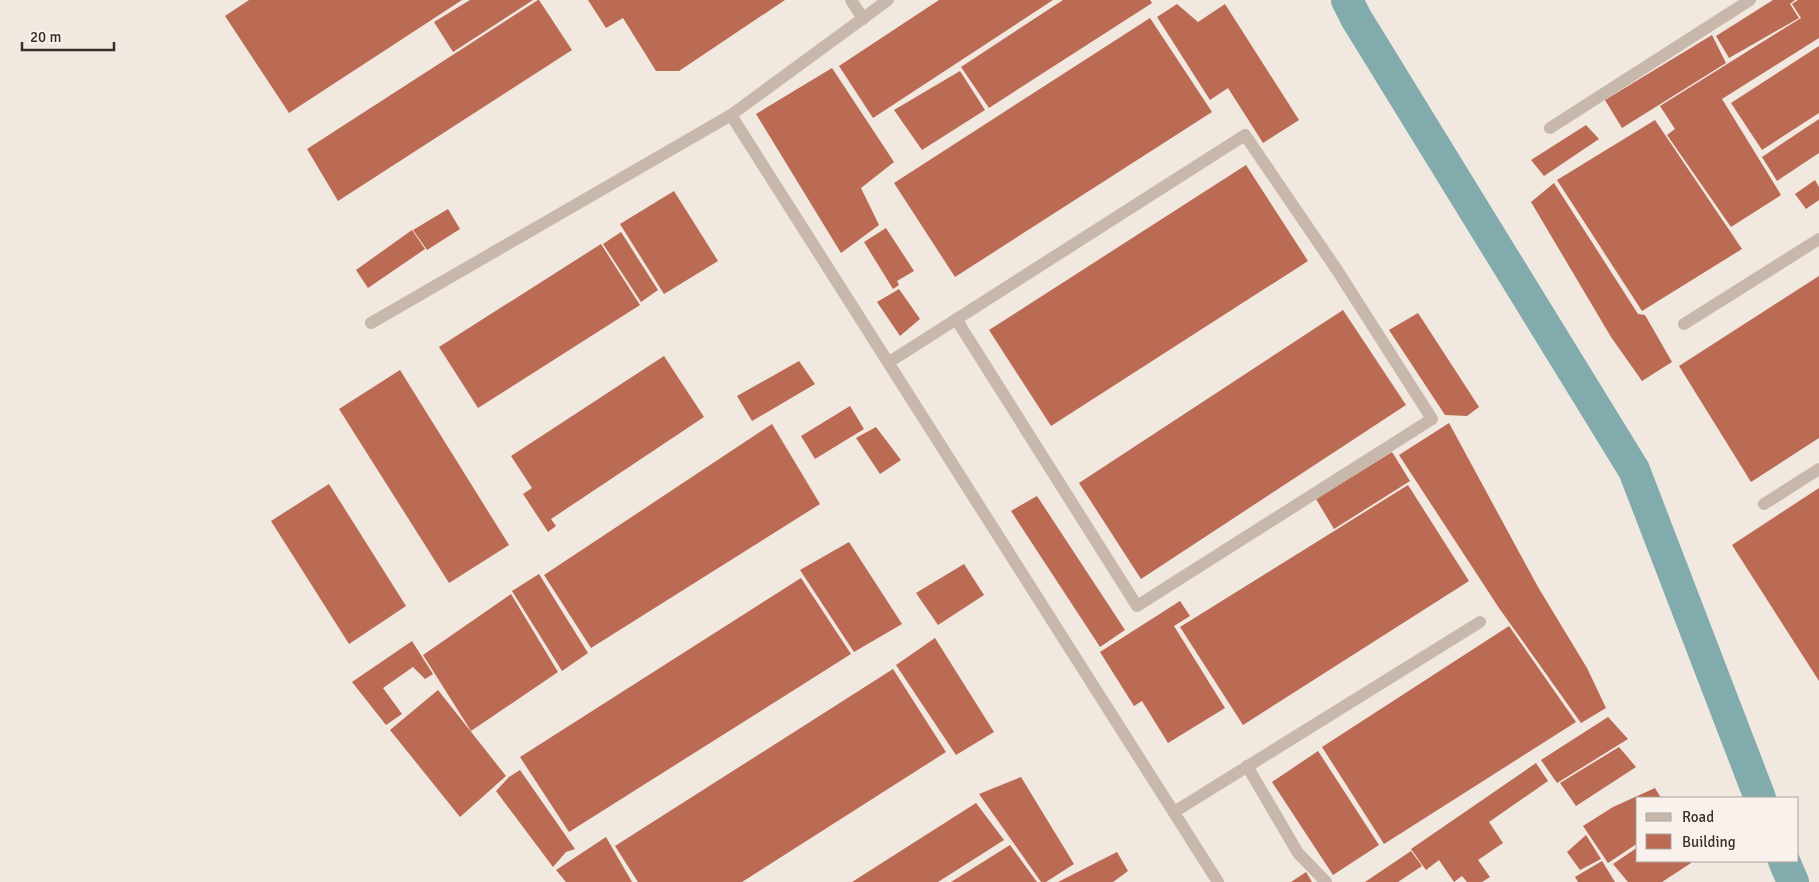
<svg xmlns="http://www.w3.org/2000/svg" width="1819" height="882" viewBox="0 0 1819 882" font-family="Signika,sans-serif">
<rect width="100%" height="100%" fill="#f1e8e0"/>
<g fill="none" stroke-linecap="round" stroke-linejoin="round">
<!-- canal -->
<g stroke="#81abac" stroke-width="32">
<polyline points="1347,0 1356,18 1634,470 1760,798"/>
<polyline points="1784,861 1793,882"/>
</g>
</g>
<!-- building -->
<g fill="#bb6a53">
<polygon points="249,0 462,0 289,113 225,16"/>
<polygon points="470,0 533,0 453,52 434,22"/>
<polygon points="538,0 539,0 572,50 338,201 307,149"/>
<polygon points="588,0 785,0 679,71 656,71 623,18 606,28"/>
<polygon points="939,0 1053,0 873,118 839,66"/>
<polygon points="1063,0 1150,0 1152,3 989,108 961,67"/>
<polygon points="1773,0 1795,0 1790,4 1799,18 1729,58 1716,36"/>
<polygon points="1798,0 1819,0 1819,38 1722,99 1781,195 1731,227 1667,135 1675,129 1660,106 1801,18 1792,4"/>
<polygon points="1177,4 1198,22 1225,4 1299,120 1263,143 1228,88 1210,100 1157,17"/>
<polygon points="1150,18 1212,112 955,277 894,183"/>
<polygon points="1712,35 1726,63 1622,128 1605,100"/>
<polygon points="1819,46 1819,113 1762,150 1731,103"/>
<polygon points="832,68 894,162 861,188 879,225 841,253 756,114"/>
<polygon points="960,71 985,110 922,150 894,110"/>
<polygon points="1819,119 1819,153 1777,181 1762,157"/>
<polygon points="1655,120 1742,249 1642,311 1557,180"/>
<polygon points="1586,125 1599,139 1544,176 1531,160"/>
<polygon points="1246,165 1308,261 1051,426 989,330"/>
<polygon points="1815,180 1819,187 1819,200 1806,209 1795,194"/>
<polygon points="1554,183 1638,314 1645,315 1672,362 1642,381 1611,337 1531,202"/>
<polygon points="674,191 718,261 664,294 620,224"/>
<polygon points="448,209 460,229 427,250 413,230"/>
<polygon points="886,228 914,271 897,281 899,285 893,289 864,242"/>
<polygon points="412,230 425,249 368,288 356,270"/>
<polygon points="621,232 658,290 641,302 603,244"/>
<polygon points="601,244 640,305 478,408 439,347"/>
<polygon points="1819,276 1819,438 1751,482 1679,366"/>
<polygon points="899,289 920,319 900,336 877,302"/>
<polygon points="1343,310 1406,405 1141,579 1079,483"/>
<polygon points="1418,313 1479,407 1467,416 1445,415 1389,330"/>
<polygon points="664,356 704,417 551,519 556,526 548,532 523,494 532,488 511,456"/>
<polygon points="799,361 815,384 752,421 737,396"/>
<polygon points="400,370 509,545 449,583 339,409"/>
<polygon points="850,406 864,429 815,459 801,436"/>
<polygon points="1449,423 1538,587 1587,668 1606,708 1581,723 1499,608 1399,455"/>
<polygon points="772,424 820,504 591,648 544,575"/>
<polygon points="876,427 901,460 880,474 856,438"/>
<polygon points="1392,452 1410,481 1334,529 1316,499"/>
<polygon points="329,484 406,606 349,644 271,521"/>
<polygon points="1408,485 1469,581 1243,725 1180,627"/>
<polygon points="1819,488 1819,681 1732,545"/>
<polygon points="1037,496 1125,630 1100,647 1011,511"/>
<polygon points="849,542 902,624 854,652 800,570"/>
<polygon points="964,564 984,595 938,625 916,593"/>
<polygon points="539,574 588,653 562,671 512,591"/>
<polygon points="801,578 851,654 569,832 520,757"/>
<polygon points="511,594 558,672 471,731 423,655"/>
<polygon points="1180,601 1190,616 1174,626 1225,708 1168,743 1142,701 1134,706 1100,652"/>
<polygon points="1509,626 1576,722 1384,844 1322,747"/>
<polygon points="935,638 994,732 956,755 896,665"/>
<polygon points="412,641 433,674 425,679 413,667 383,688 402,714 386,725 352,682"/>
<polygon points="893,669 946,752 742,882 638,882 615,846"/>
<polygon points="438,690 506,776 460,817 390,730"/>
<polygon points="1608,717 1628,739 1557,783 1541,760"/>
<polygon points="1619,747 1636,767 1576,806 1560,783"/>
<polygon points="1318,751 1379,845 1333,875 1272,782"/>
<polygon points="1536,763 1548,781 1489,822 1503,843 1478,860 1490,877 1482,882 1467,882 1462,876 1454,882 1439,860 1426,870 1411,849"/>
<polygon points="520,770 575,849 566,852 553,867 496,791 509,777"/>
<polygon points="1021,777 1074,864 1046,882 1041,882 979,794"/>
<polygon points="1655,788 1661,798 1638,798 1638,843 1608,863 1583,826 1613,807"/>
<polygon points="976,803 1004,840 938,882 852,882"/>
<polygon points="1586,835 1601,859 1580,870 1567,852"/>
<polygon points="606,837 632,882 566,882 556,870"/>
<polygon points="1010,845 1037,882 951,882"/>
<polygon points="1638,847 1638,861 1690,861 1691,863 1662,882 1628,882 1613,864"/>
<polygon points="1411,851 1422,866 1398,882 1365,882"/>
<polygon points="1117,852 1128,871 1113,882 1058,882"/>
<polygon points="1602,861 1615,882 1578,882 1575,877"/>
<polygon points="1306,872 1312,882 1291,882"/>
</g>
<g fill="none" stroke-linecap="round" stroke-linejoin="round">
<!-- minor -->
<g stroke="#c8b8ac" stroke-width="12">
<polyline points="851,0 863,19"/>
<polyline points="731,115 1218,882"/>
<polyline points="1550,128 1750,0"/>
<polyline points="371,323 731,115 888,0"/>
<polyline points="1684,324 1819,239"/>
<polyline points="894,359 1245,135 1337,270 1432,419 1137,606 956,319"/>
<polyline points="1764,504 1819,469"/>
<polyline points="1247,766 1298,853 1326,882"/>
<polyline points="1174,812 1480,622"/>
</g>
</g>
<!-- legend -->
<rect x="1636" y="797" width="162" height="65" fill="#f9f2ec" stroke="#aba49e"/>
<rect x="1646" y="813" width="25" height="8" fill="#c8b8ac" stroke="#aba49e"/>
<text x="1682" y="822" font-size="15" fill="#372e2a">Road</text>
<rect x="1646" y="834" width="25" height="15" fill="#bb6a53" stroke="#aba49e"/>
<text x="1682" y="847" font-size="15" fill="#372e2a">Building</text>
<!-- scale -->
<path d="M22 42v8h92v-8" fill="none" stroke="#372e2a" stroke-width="2.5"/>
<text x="30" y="42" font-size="15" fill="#372e2a" stroke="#f9f2ec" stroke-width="4" paint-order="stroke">20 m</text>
</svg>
